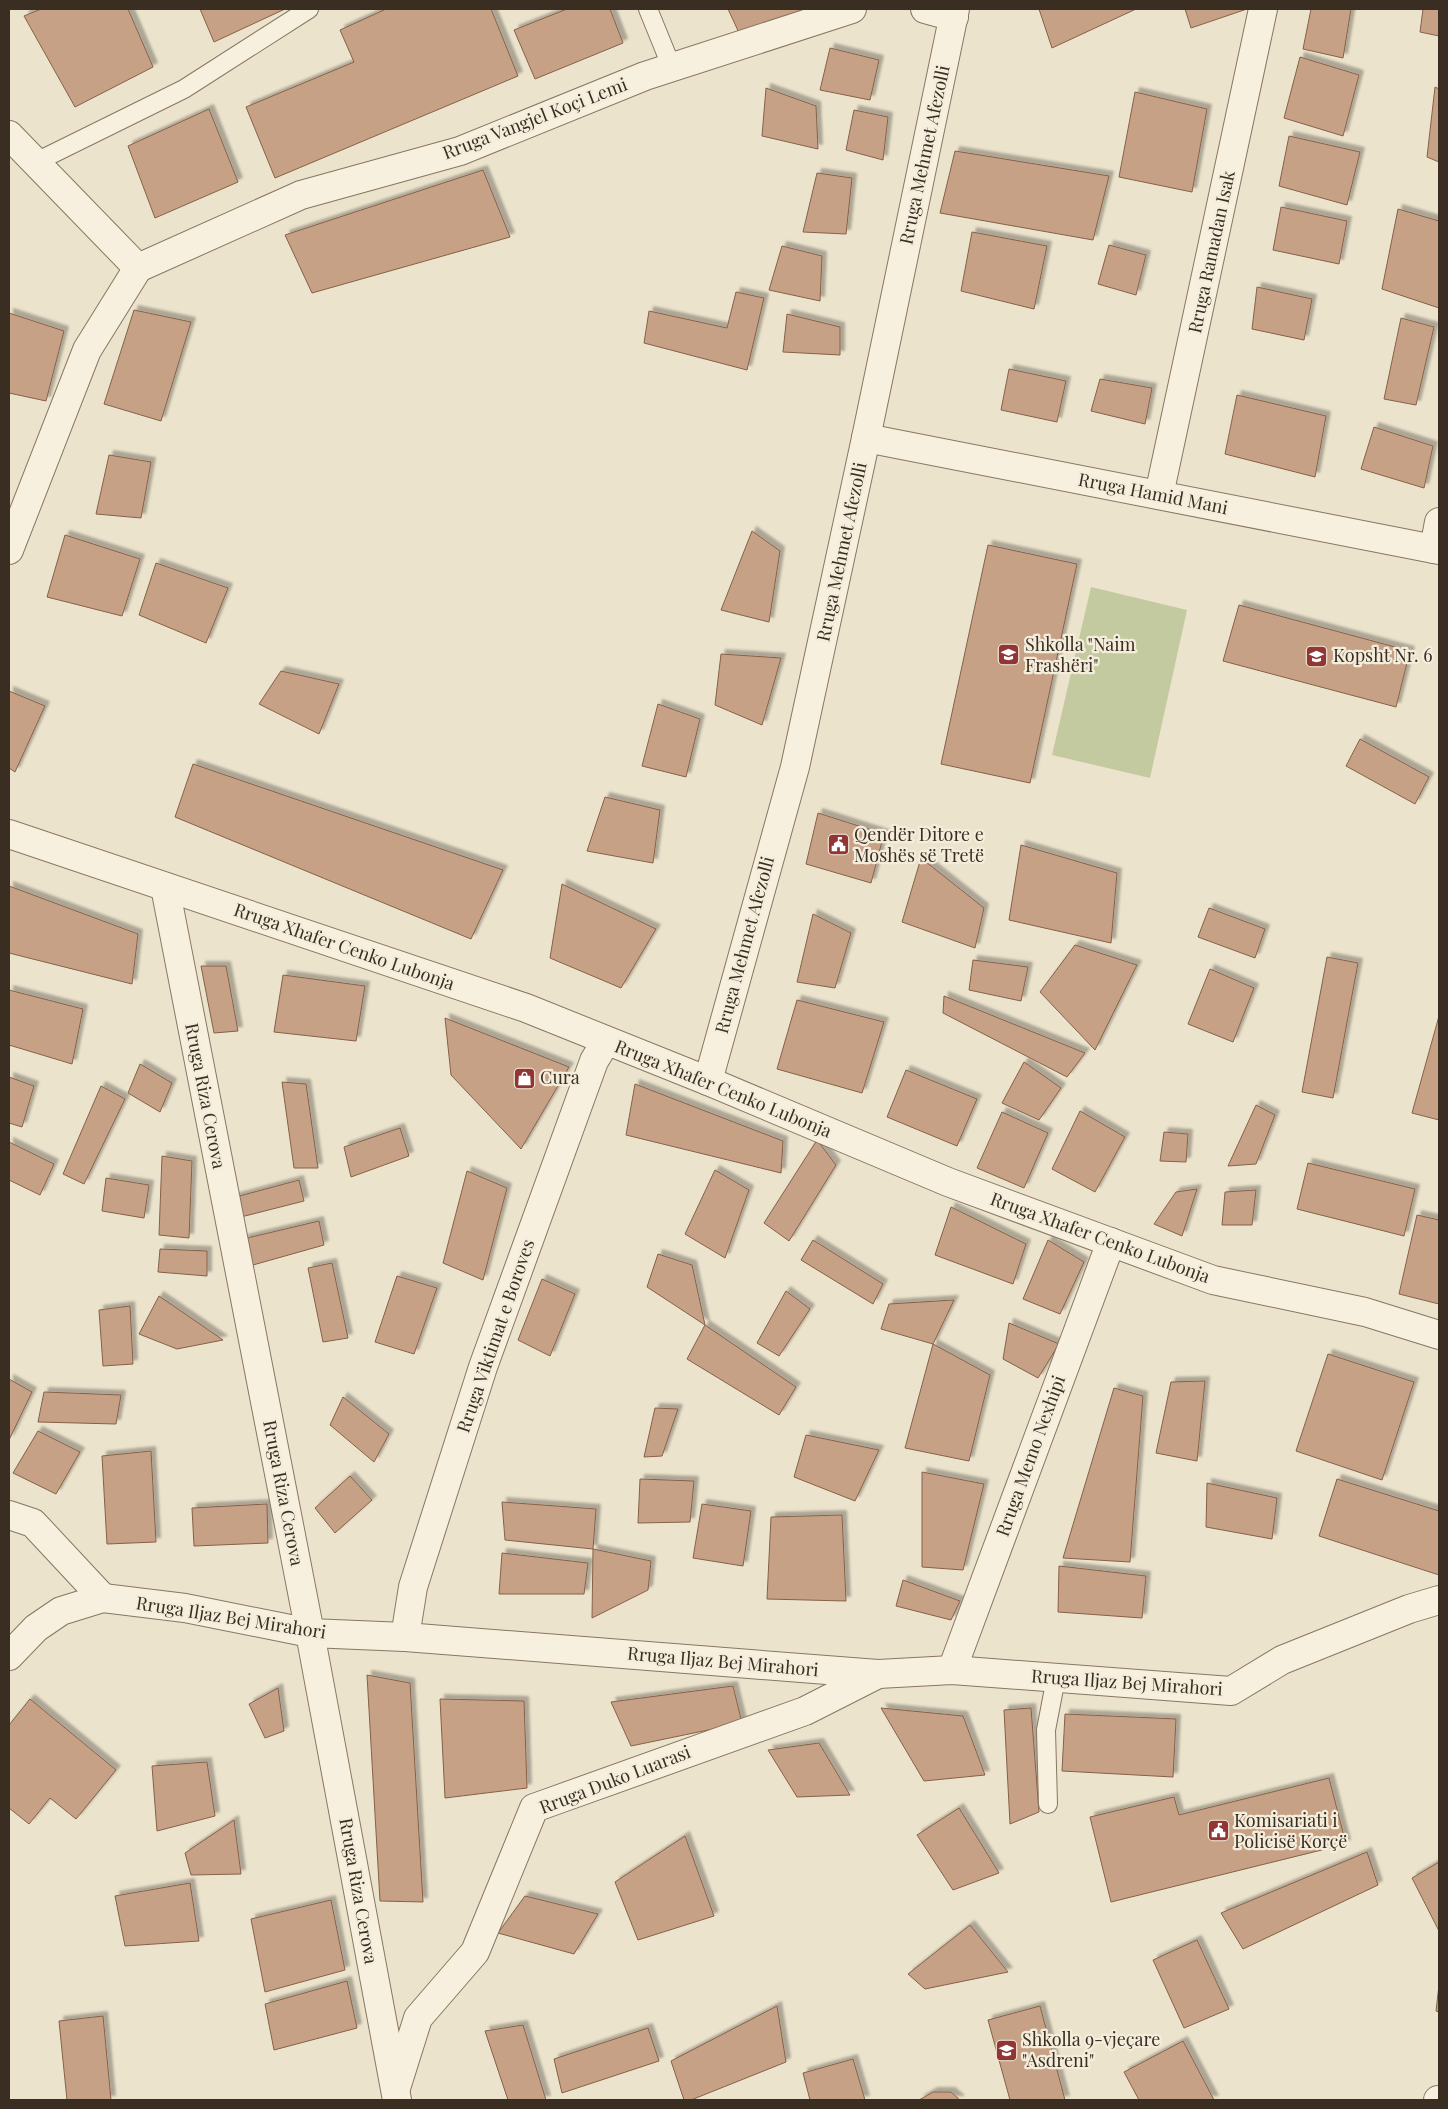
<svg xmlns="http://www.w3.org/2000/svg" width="1448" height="2109" viewBox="0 0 1448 2109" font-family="'Playfair Display',serif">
<defs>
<filter id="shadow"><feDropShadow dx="4.5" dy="-4.5" stdDeviation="1" flood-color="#0004"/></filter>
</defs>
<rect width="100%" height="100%" fill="#ece3cc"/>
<!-- green -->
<polygon fill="#c4caa0" points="1091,587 1187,610 1150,778 1052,755"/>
<!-- building -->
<g fill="#c7a185" stroke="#856148" filter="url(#shadow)">
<polygon points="41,9 128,9 153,67 75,107 24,16"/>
<polygon points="200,9 285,9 214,42"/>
<polygon points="386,9 491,9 518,76 275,178 246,107 354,62 340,30"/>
<polygon points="567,9 610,9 623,43 535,79 514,30"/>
<polygon points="728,9 804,9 740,35"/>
<polygon points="1039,9 1136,9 1052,48"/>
<polygon points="1185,9 1247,9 1191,28"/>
<polygon points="1311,9 1351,9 1343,58 1303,49"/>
<polygon points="1423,9 1439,9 1439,36 1420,32"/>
<polygon points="830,48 879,60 870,100 820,90"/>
<polygon points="1300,57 1359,75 1343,136 1284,118"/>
<polygon points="1435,87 1439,89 1439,162 1427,157"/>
<polygon points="766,88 816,106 818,149 762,136"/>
<polygon points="1135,92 1207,109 1192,192 1119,177"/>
<polygon points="209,109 238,182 155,218 128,146"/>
<polygon points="854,110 888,117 883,160 846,150"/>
<polygon points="1289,136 1360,152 1347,205 1279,186"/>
<polygon points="955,151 1109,176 1093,240 940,213"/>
<polygon points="483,170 510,237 312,293 285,235"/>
<polygon points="817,173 852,178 846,234 803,232"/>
<polygon points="1281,207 1347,221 1339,264 1273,250"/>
<polygon points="1398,209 1439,221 1439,308 1382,289"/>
<polygon points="972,232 1047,246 1034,309 961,291"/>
<polygon points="1109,245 1146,255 1136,295 1098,284"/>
<polygon points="782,246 822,256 820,301 769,290"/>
<polygon points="1257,287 1312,299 1304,340 1252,329"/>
<polygon points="736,292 764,298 747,370 644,343 649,311 727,328"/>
<polygon points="134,310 191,322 161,421 104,404"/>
<polygon points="9,313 64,331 46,401 9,393"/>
<polygon points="787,314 840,327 840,355 783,352"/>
<polygon points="1401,318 1434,327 1416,405 1384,399"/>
<polygon points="1009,369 1066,381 1057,422 1001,410"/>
<polygon points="1100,379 1152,388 1145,424 1091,411"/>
<polygon points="1237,395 1326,416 1315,477 1225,454"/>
<polygon points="1374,427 1433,446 1424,488 1361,469"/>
<polygon points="109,455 151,462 141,518 96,514"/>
<polygon points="752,531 780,551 769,622 721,610"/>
<polygon points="65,535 140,559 122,616 47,597"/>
<polygon points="988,545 1077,564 1030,783 941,764"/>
<polygon points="156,563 228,588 206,643 139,615"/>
<polygon points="1239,605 1410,651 1396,707 1223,661"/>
<polygon points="721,654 781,658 762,725 715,705"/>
<polygon points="281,671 339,684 319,734 259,704"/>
<polygon points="9,691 45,706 15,772 9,768"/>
<polygon points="658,704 700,719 686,777 642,766"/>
<polygon points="1360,739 1429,777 1415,804 1346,766"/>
<polygon points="193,764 503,870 471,939 175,817"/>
<polygon points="605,797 660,810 653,863 587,851"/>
<polygon points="818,813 884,834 871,883 806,864"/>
<polygon points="1021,845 1117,873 1111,943 1009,920"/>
<polygon points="921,858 984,908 975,948 902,922"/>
<polygon points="562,884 656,929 621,988 550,958"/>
<polygon points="9,886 138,934 132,984 9,953"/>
<polygon points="1209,908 1265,929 1255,958 1198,937"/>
<polygon points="813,914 851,933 835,988 797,982"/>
<polygon points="1075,945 1137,965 1095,1050 1040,992"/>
<polygon points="1327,957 1358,963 1333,1098 1302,1092"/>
<polygon points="973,960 1028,967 1021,1001 969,990"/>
<polygon points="201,966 226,966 238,1031 214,1033"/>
<polygon points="1210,969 1254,988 1233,1042 1188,1024"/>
<polygon points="283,975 365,986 356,1041 274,1032"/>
<polygon points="9,990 83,1009 72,1064 9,1045"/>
<polygon points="944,996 1085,1053 1067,1077 943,1013"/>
<polygon points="797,1000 884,1022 862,1093 777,1069"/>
<polygon points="1439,1016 1439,1120 1412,1113"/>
<polygon points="445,1018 569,1067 521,1149 451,1075"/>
<polygon points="1024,1062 1061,1088 1039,1120 1002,1103"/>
<polygon points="140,1064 172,1083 160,1112 128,1093"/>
<polygon points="906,1070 977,1099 957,1146 887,1117"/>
<polygon points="9,1077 34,1086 22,1127 9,1123"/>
<polygon points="282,1082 306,1084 318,1168 294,1168"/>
<polygon points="635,1084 783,1141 781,1173 626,1135"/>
<polygon points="101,1086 125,1099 84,1184 63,1174"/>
<polygon points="1256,1105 1275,1115 1256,1164 1228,1166"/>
<polygon points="1080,1111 1125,1137 1095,1192 1052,1169"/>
<polygon points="1002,1112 1048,1133 1024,1188 977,1168"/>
<polygon points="400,1128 409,1156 351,1177 344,1147"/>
<polygon points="1164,1132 1188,1134 1186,1162 1160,1161"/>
<polygon points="817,1140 836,1165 789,1241 764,1223"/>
<polygon points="9,1142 54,1164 40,1195 9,1180"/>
<polygon points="162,1156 192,1161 189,1238 159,1235"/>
<polygon points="1308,1163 1415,1189 1404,1236 1297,1209"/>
<polygon points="715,1170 749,1190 725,1258 685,1234"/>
<polygon points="467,1171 507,1188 483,1280 443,1263"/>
<polygon points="106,1178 149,1185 144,1218 102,1211"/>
<polygon points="299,1180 304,1201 237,1218 232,1198"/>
<polygon points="1197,1189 1182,1236 1154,1224 1176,1192"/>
<polygon points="1256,1190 1252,1225 1222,1225 1225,1192"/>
<polygon points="951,1207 1026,1244 1013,1284 935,1255"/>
<polygon points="1417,1215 1439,1220 1439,1304 1399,1294"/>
<polygon points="319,1221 324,1245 253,1265 243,1239"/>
<polygon points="813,1240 883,1284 873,1304 801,1260"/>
<polygon points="1048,1240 1084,1262 1060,1314 1023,1299"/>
<polygon points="160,1249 207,1251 207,1276 158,1272"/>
<polygon points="658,1254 692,1265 705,1325 647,1287"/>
<polygon points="332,1263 348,1338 323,1342 308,1268"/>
<polygon points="397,1276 437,1288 414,1354 375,1342"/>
<polygon points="542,1279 575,1294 550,1356 518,1340"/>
<polygon points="786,1291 810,1309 779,1356 757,1343"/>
<polygon points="159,1296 223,1340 177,1349 139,1334"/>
<polygon points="954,1300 933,1344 881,1329 889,1304"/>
<polygon points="130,1306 133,1364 103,1366 99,1310"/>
<polygon points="1009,1323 1059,1344 1038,1378 1003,1359"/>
<polygon points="705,1325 796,1387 779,1415 687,1359"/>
<polygon points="933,1344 990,1375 969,1461 905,1448"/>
<polygon points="1328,1354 1414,1382 1382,1480 1296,1451"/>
<polygon points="9,1379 32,1392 9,1440"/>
<polygon points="1205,1381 1197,1461 1156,1453 1171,1382"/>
<polygon points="1114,1388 1143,1396 1130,1562 1063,1558"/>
<polygon points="44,1392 121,1395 116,1424 38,1422"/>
<polygon points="343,1397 389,1434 374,1462 330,1425"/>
<polygon points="655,1408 678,1409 662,1456 644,1457"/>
<polygon points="38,1431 80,1452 56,1494 13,1473"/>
<polygon points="806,1435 879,1450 855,1501 794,1477"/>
<polygon points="151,1451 156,1542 107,1544 102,1456"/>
<polygon points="922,1472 984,1484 963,1570 922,1567"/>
<polygon points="350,1476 372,1500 335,1533 315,1508"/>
<polygon points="640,1479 694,1481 690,1522 638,1523"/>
<polygon points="1337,1479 1439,1511 1439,1575 1319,1536"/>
<polygon points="1207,1483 1277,1498 1272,1539 1206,1527"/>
<polygon points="502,1502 596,1509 593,1549 505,1540"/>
<polygon points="267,1504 268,1543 194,1546 192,1508"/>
<polygon points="702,1504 751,1511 743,1566 693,1558"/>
<polygon points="842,1515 846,1601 767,1599 771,1517"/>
<polygon points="593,1549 651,1561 648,1590 592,1618"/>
<polygon points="502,1553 588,1563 584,1594 499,1594"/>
<polygon points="1059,1566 1146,1576 1142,1618 1058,1612"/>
<polygon points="903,1580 960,1601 951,1620 896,1606"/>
<polygon points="367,1675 410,1683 423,1902 380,1901"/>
<polygon points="733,1686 742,1723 631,1746 611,1702"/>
<polygon points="278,1688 284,1731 265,1738 249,1704"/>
<polygon points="30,1699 116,1770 76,1819 50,1798 29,1824 9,1808 9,1725"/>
<polygon points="440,1699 524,1701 527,1788 445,1798"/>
<polygon points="881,1708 963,1716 985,1775 924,1781"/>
<polygon points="1031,1708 1039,1812 1010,1824 1004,1710"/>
<polygon points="1065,1714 1176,1719 1173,1777 1062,1771"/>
<polygon points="819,1743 850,1795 797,1797 768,1750"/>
<polygon points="207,1762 215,1816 157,1831 152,1766"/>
<polygon points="1329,1778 1346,1844 1111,1902 1090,1817 1174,1797 1179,1815"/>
<polygon points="959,1808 999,1873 953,1890 917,1835"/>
<polygon points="234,1820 241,1874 191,1875 185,1853"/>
<polygon points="685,1836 714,1916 638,1940 615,1882"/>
<polygon points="1367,1852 1378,1885 1243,1949 1221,1913"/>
<polygon points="1439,1862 1439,1931 1412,1878"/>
<polygon points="190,1883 199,1941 125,1946 115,1896"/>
<polygon points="525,1896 598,1914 574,1954 498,1933"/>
<polygon points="331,1900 345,1970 265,1992 251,1919"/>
<polygon points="970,1925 1008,1972 925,1989 908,1974"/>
<polygon points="1197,1940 1229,2009 1184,2028 1153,1960"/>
<polygon points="347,1981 357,2028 274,2050 265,2004"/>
<polygon points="1439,1985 1439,2012 1436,2011"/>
<polygon points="777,2006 786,2062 691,2100 684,2100 671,2061"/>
<polygon points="1040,2006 1065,2100 1010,2100 988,2020"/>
<polygon points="103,2016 111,2100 67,2100 59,2021"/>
<polygon points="523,2025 546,2100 508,2100 485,2031"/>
<polygon points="648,2028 659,2061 562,2093 554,2059"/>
<polygon points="1183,2041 1214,2100 1139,2100 1124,2072"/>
<polygon points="853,2059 865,2100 810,2100 803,2073"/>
<polygon points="933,2092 951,2092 960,2100 919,2100"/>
</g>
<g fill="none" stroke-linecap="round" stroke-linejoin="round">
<defs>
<g id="service">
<polyline points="648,9 672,68"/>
<polyline points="36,162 184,89 309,9"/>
<polyline points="1048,1804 1046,1730 1056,1678"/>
</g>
<g id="minor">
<polyline points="925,9 954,17"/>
<polyline points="9,135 138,268"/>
<polyline points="138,268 301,195 460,151 645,76 852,9"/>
<polyline points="866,438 1439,550"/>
<polyline points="1159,495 1263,9"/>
<polyline points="1434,549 1439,522"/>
<polyline points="9,550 87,350 138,268"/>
<polyline points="9,834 526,1008 708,1081 948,1182 1213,1280 1365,1312 1439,1335"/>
<polyline points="165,887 310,1633 397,2100"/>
<polyline points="708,1081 795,767 866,438 955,9"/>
<polyline points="9,1515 33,1523 103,1598"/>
<polyline points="405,1637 413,1587 483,1367 594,1061 606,1041"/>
<polyline points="9,1656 36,1628 61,1611 103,1598 185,1608 310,1633 405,1637 878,1674 952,1670 1231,1691 1282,1660 1409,1609 1439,1600"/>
<polyline points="952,1670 1111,1242"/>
<polyline points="396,2088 418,2018 475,1952 534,1808 805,1711 878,1674"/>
<polyline points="1438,2100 1439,2100"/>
</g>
</defs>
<!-- service casing -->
<use href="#service" stroke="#887661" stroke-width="20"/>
<!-- minor casing -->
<use href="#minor" stroke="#887661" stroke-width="30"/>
<!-- service -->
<use href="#service" stroke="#f7f0df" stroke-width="18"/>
<!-- minor -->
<use href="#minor" stroke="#f7f0df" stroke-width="28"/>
</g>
<!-- icons -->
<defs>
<symbol id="school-square" viewBox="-11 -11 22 22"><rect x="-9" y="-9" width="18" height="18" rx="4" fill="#923635" stroke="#f4eddb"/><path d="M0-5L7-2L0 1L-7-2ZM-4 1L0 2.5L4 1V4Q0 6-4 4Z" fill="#fff"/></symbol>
<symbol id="civic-square" viewBox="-11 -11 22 22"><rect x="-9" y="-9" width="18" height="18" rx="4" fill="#923635" stroke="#f4eddb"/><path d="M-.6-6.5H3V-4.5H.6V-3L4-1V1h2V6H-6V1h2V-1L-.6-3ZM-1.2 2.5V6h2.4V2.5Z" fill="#fff"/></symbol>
<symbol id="shop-square" viewBox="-11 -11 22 22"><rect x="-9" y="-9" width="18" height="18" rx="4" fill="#923635" stroke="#f4eddb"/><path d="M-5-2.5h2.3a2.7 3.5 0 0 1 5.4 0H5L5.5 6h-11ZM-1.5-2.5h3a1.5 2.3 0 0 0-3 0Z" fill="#fff"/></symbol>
</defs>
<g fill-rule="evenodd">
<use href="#school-square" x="996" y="642" width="25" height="25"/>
<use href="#school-square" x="1304" y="644" width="25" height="25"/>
<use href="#civic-square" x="826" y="832" width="25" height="25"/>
<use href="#shop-square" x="512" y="1066" width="25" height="25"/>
<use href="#civic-square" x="1206" y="1818" width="25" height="25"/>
<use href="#school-square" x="994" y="2038" width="25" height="25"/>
</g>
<g text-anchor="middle" stroke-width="4.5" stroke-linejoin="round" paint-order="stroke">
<!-- street labels -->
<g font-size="18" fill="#3a2e23" stroke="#f4eddb">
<text transform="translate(535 119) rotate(-21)" y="6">Rruga Vangjel Koçi Lemi</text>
<text transform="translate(925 155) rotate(-78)" y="6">Rruga Mehmet Afezolli</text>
<text transform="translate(1212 252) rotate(-78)" y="6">Rruga Ramadan Isak</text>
<text transform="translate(1153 494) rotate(11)" y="6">Rruga Hamid Mani</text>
<text transform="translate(842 552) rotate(-78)" y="6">Rruga Mehmet Afezolli</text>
<text transform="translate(745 945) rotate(-75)" y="6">Rruga Mehmet Afezolli</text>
<text transform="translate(344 947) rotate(19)" y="6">Rruga Xhafer Cenko Lubonja</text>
<text transform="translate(723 1089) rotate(22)" y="6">Rruga Xhafer Cenko Lubonja</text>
<text transform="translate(205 1096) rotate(79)" y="6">Rruga Riza Cerova</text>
<text transform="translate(1100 1238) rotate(20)" y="6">Rruga Xhafer Cenko Lubonja</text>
<text transform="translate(496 1336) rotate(-71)" y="6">Rruga Viktimat e Boroves</text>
<text transform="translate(1031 1456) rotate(-70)" y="6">Rruga Memo Nexhipi</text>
<text transform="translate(283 1493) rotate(79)" y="6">Rruga Riza Cerova</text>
<text transform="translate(231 1618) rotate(9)" y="6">Rruga Iljaz Bej Mirahori</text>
<text transform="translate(723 1662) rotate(5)" y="6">Rruga Iljaz Bej Mirahori</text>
<text transform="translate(1127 1683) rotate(4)" y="6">Rruga Iljaz Bej Mirahori</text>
<text transform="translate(615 1780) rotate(-21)" y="6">Rruga Duko Luarasi</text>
<text transform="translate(358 1891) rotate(80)" y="6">Rruga Riza Cerova</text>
</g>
<!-- poi labels -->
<g font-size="18" fill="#3a2e23" stroke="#f4eddb" text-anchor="start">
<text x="1025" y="651">Shkolla "Naim<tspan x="1025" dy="21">Frashëri"</tspan></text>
<text x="1333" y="662">Kopsht Nr. 6</text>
<text x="854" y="841">Qendër Ditore e<tspan x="854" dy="21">Moshës së Tretë</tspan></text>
<text x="540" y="1084">Cura</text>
<text x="1234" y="1827">Komisariati i<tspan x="1234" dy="21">Policisë Korçë</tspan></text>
<text x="1022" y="2046">Shkolla 9-vjeçare<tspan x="1022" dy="21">"Asdreni"</tspan></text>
</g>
</g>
<!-- border -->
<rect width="1448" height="2109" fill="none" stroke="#3a2e23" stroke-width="20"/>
</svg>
